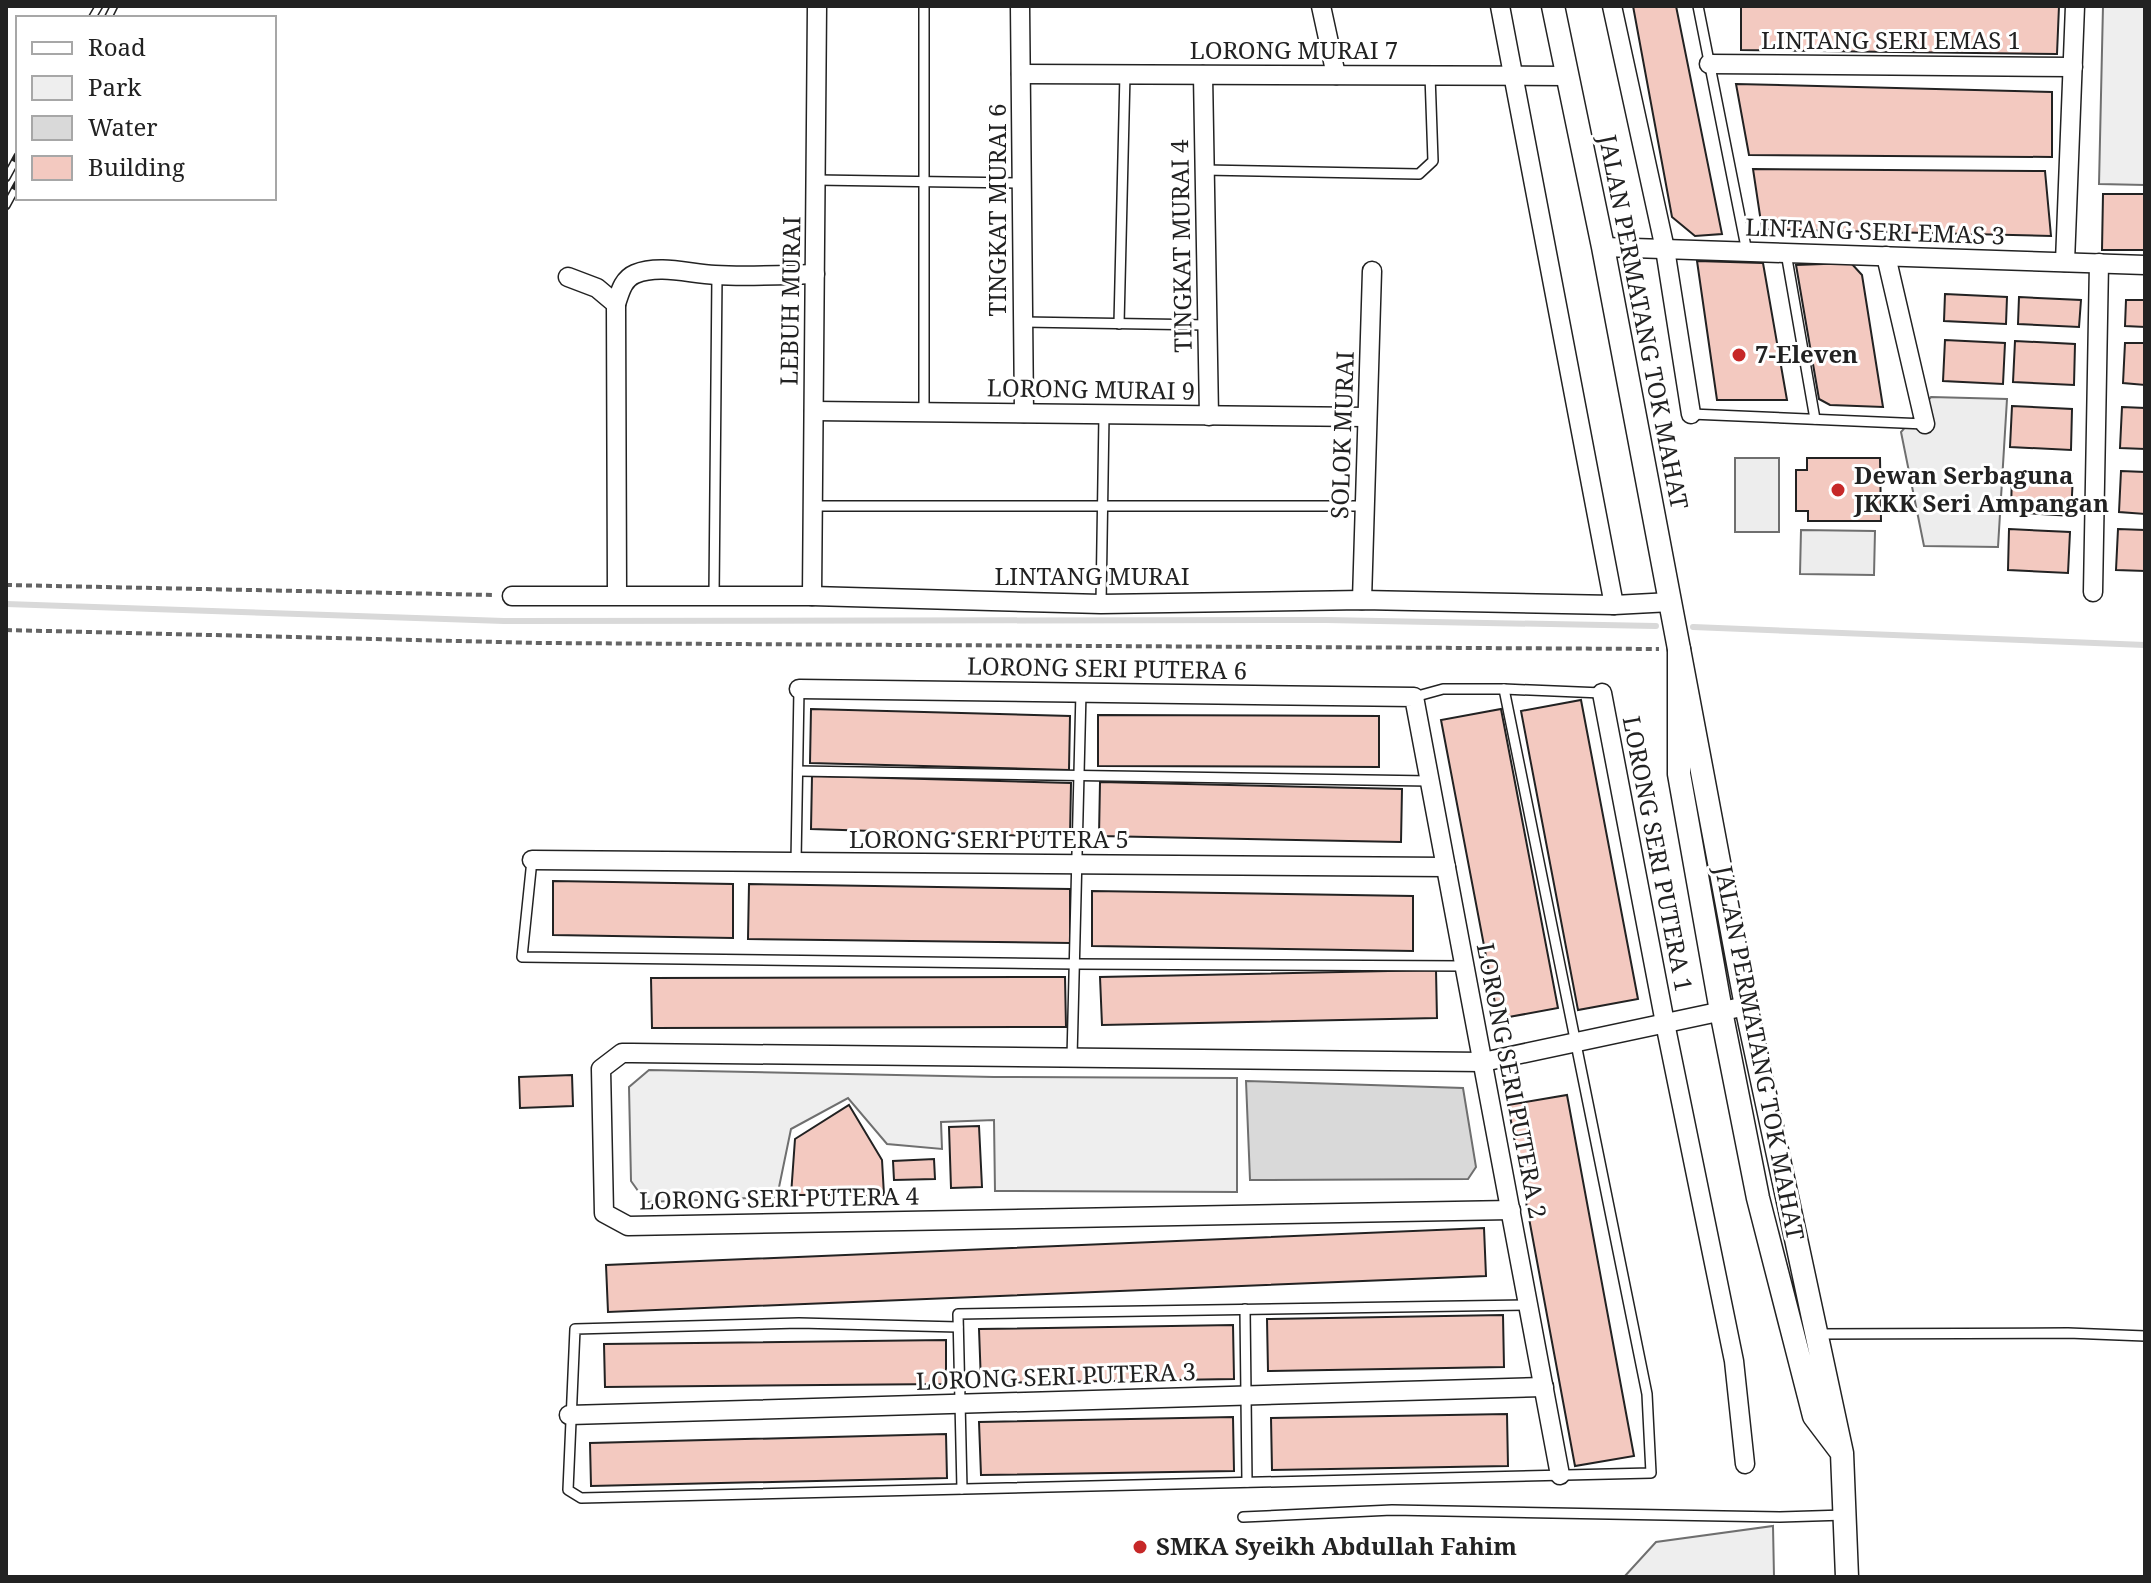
<svg xmlns="http://www.w3.org/2000/svg" width="2151" height="1583" viewBox="0 0 2151 1583" font-family="'Noto Serif',serif">
<rect width="100%" height="100%" fill="#fff"/>
<!-- green -->
<g fill="#eee" stroke="#6f6f6f" stroke-width="2">
<polygon points="2103,6 2145,6 2145,185 2099,184"/>
<polygon points="649,1070 994,1077 1237,1078 1237,1192 995,1191 994,1120 941,1122 942,1149 887,1144 848,1098 791,1129 777,1197 646,1202 631,1181 629,1087"/>
<polygon points="1773,1526 1774,1577 1624,1577 1656,1542"/>
</g>
<!-- parking -->
<g fill="#ededed" stroke="#6f6f6f" stroke-width="2">
<polygon points="1931,397 2007,399 1998,547 1924,546 1901,432"/>
<rect x="1735" y="458" width="44" height="74"/>
<polygon points="1801,530 1875,531 1874,575 1800,574"/>
</g>
<!-- water -->
<polygon fill="#d9d9d9" stroke="#6f6f6f" stroke-width="2" points="1246,1081 1463,1088 1476,1167 1468,1179 1250,1180"/>
<g fill="none" stroke-linecap="round" stroke-linejoin="round">
<!-- stream -->
<g stroke="#d9d9d9" stroke-width="6">
<polyline points="6,604 504,621 1326,620 1656,626"/>
<polyline points="1693,627 2145,645"/>
</g>
</g>
<!-- building -->
<g fill="#f3c9c0" stroke="#222" stroke-width="2">
<polygon points="1633,6 1676,6 1722,234 1695,236 1672,217"/>
<polygon points="1741,6 2059,6 2057,54 1741,50"/>
<polygon points="1736,84 2052,92 2052,157 1749,155"/>
<polygon points="1753,169 2045,171 2051,236 1762,229"/>
<polygon points="2103,194 2145,194 2145,250 2102,250"/>
<polygon points="1697,261 1763,263 1787,400 1717,400"/>
<polygon points="1851,263 1862,275 1883,407 1830,405 1819,399 1796,265"/>
<polygon points="1945,294 2007,297 2006,324 1944,321"/>
<polygon points="2019,297 2081,300 2079,327 2018,324"/>
<polygon points="2126,300 2145,300 2145,327 2125,326"/>
<polygon points="1945,340 2005,343 2003,384 1943,381"/>
<polygon points="2015,341 2075,344 2074,385 2013,382"/>
<polygon points="2125,343 2145,343 2145,385 2123,383"/>
<polygon points="2012,406 2072,409 2071,450 2010,447"/>
<polygon points="2122,407 2145,408 2145,449 2120,448"/>
<polygon points="1807,458 1880,458 1881,521 1808,521 1808,511 1796,511 1796,470 1807,470"/>
<polygon points="2121,471 2145,472 2145,514 2119,512"/>
<polygon points="2012,472 2073,474 2071,516 2011,512"/>
<polygon points="2009,529 2070,532 2068,573 2008,570"/>
<polygon points="2118,529 2145,530 2145,571 2116,570"/>
<polygon points="1581,700 1638,999 1578,1010 1521,711"/>
<polygon points="811,709 1070,716 1069,770 810,763"/>
<polygon points="1501,709 1558,1008 1498,1019 1441,720"/>
<polygon points="1098,715 1379,716 1379,767 1098,766"/>
<polygon points="812,776 1071,783 1070,837 811,829"/>
<polygon points="1100,782 1402,789 1401,842 1099,836"/>
<polygon points="553,881 733,884 733,938 553,935"/>
<polygon points="749,884 1070,889 1070,943 748,939"/>
<polygon points="1092,891 1413,896 1413,951 1092,946"/>
<polygon points="1436,970 1437,1018 1102,1025 1100,977"/>
<polygon points="1065,977 1066,1027 652,1028 651,978"/>
<polygon points="572,1075 573,1106 520,1108 519,1077"/>
<polygon points="1567,1095 1634,1456 1575,1466 1508,1105"/>
<polygon points="849,1105 882,1160 884,1195 791,1195 795,1139"/>
<polygon points="979,1126 982,1187 951,1188 949,1127"/>
<polygon points="934,1159 935,1179 894,1180 893,1161"/>
<polygon points="1484,1228 1486,1276 608,1312 606,1265"/>
<polygon points="1503,1315 1504,1367 1268,1371 1267,1319"/>
<polygon points="1233,1325 1234,1379 981,1383 979,1329"/>
<polygon points="946,1340 946,1384 605,1387 604,1344"/>
<polygon points="1507,1414 1508,1466 1272,1470 1271,1418"/>
<polygon points="1233,1417 1234,1471 981,1475 979,1422"/>
<polygon points="946,1434 947,1478 591,1486 590,1443"/>
</g>
<g fill="none" stroke-linecap="round" stroke-linejoin="round">
<defs>
<g id="service">
<polyline points="1698,6 1747,252"/>
<polyline points="1204,170 1419,174 1433,161 1430,75"/>
<polyline points="816,180 1022,183"/>
<polyline points="1786,253 1815,419"/>
<polyline points="1023,322 1208,325"/>
<polyline points="1119,324 1125,74"/>
<polyline points="924,411 924,6"/>
<polyline points="1691,414 1925,424"/>
<polyline points="813,506 1365,506"/>
<polyline points="714,596 717,275"/>
<polyline points="1101,604 1104,415"/>
<polyline points="1414,697 1443,689 1504,689 1602,693"/>
<polyline points="798,771 1430,781"/>
<polyline points="532,860 522,957 1076,964 1465,966"/>
<polyline points="796,862 799,689"/>
<polyline points="1072,1058 1081,692"/>
<polyline points="1245,1309 1247,1482"/>
<polyline points="958,1327 799,1323 575,1329 568,1490 581,1498 1651,1473 1647,1394 1504,689"/>
<polyline points="1817,1334 2068,1333 2145,1336"/>
<polyline points="962,1489 958,1314 1528,1305"/>
<polyline points="1243,1517 1392,1510 1780,1517 1845,1515"/>
</g>
<g id="minor">
<polyline points="1020,6 1024,413"/>
<polyline points="1321,6 1336,75"/>
<polyline points="1500,6 1614,605"/>
<polyline points="1612,6 1665,249 1691,414"/>
<polyline points="1709,64 2073,67"/>
<polyline points="1021,74 1567,76"/>
<polyline points="1203,75 1209,416"/>
<polyline points="1603,247 2145,265"/>
<polyline points="1886,256 1925,424"/>
<polyline points="2065,262 2075,6"/>
<polyline points="568,277 597,288 616,304 617,595"/>
<path d="M 616,304 C 620,292 623,279 635,274 C 660,264 690,274 715,275 C 748,277 782,275 815,274"/>
<polyline points="814,411 1367,417"/>
<polyline points="2093,592 2099,263"/>
<polyline points="512,596 812,596 1101,604 1362,600 1614,605 1671,602"/>
<polyline points="812,596 817,6"/>
<polyline points="1362,600 1372,271"/>
<polyline points="799,689 1414,697 1560,1475"/>
<polyline points="1602,693 1665,1023 1734,1361 1745,1464"/>
<polyline points="532,860 1446,867"/>
<polyline points="1511,1210 628,1226 604,1213 601,1069 622,1053 632,1053 1483,1062 1746,1006"/>
<polyline points="569,1415 1544,1387"/>
</g>
<g id="tertiary">
<polyline points="1553,6 1603,247 1679,649"/>
<polyline points="1842,1453 1814,1416 1758,1198 1721,1011 1679,774 1679,649 1746,1006 1842,1453 1847,1577"/>
</g>
</defs>
<!-- service casing -->
<use href="#service" stroke="#222" stroke-width="12"/>
<!-- minor casing -->
<use href="#minor" stroke="#222" stroke-width="21"/>
<!-- tertiary casing -->
<use href="#tertiary" stroke="#222" stroke-width="25"/>
<!-- path -->
<g stroke="#646464" stroke-width="4" stroke-dasharray="6 4" stroke-linecap="butt">
<polyline points="6,585 494,595"/>
<polyline points="6,630 539,643 1659,649"/>
</g>
<!-- service -->
<use href="#service" stroke="#fff" stroke-width="9"/>
<!-- minor -->
<use href="#minor" stroke="#fff" stroke-width="18"/>
<!-- tertiary -->
<use href="#tertiary" stroke="#fff" stroke-width="22"/>
<defs>
<g id="rail">
<polyline points="92,18 99,6"/>
<polyline points="108,18 114,6"/>
<polyline points="6,178 18,156"/>
<polyline points="6,206 18,184"/>
</g>
</defs>
<!-- rail casing -->
<use href="#rail" stroke="#222" stroke-width="9"/>
<!-- rail -->
<use href="#rail" stroke="#fff" stroke-width="6" stroke-dasharray="18" stroke-linecap="butt"/>
</g>
<!-- markers -->
<g fill="#c62828" stroke="#fff" stroke-width="3">
<circle cx="1739" cy="355" r="8"/>
<circle cx="1838" cy="490" r="8"/>
<circle cx="1140" cy="1547" r="8"/>
</g>
<g text-anchor="middle" stroke-width="6" stroke-linejoin="round" paint-order="stroke">
<!-- street labels -->
<g font-size="24" fill="#222" stroke="#fff">
<text x="1891" y="49">LINTANG SERI EMAS 1</text>
<text x="1294" y="59">LORONG MURAI 7</text>
<text transform="translate(998 210) rotate(-90)" y="8">TINGKAT MURAI 6</text>
<text transform="translate(1875 232) rotate(2)" y="8">LINTANG SERI EMAS 3</text>
<text transform="translate(1182 246) rotate(-91)" y="8">TINGKAT MURAI 4</text>
<text transform="translate(791 301) rotate(-89)" y="8">LEBUH MURAI</text>
<text transform="translate(1643 322) rotate(79)" y="8">JALAN PERMATANG TOK MAHAT</text>
<text transform="translate(1091 390) rotate(1)" y="8">LORONG MURAI 9</text>
<text transform="translate(1343 435) rotate(-88)" y="8">SOLOK MURAI</text>
<text x="1092" y="585">LINTANG MURAI</text>
<text transform="translate(1107 669) rotate(1)" y="8">LORONG SERI PUTERA 6</text>
<text x="989" y="848">LORONG SERI PUTERA 5</text>
<text transform="translate(1657 854) rotate(79)" y="8">LORONG SERI PUTERA 1</text>
<text transform="translate(1759 1053) rotate(79)" y="8">JALAN PERMATANG TOK MAHAT</text>
<text transform="translate(1511 1081) rotate(79)" y="8">LORONG SERI PUTERA 2</text>
<text transform="translate(779 1199) rotate(-1)" y="8">LORONG SERI PUTERA 4</text>
<text transform="translate(1056 1377) rotate(-2)" y="8">LORONG SERI PUTERA 3</text>
</g>
<!-- poi labels -->
<g font-size="24" font-weight="bold" fill="#222" stroke="#fff" text-anchor="start">
<text x="1755" y="363">7-Eleven</text>
<text x="1854" y="484">Dewan Serbaguna<tspan x="1854" dy="28">JKKK Seri Ampangan</tspan></text>
<text x="1156" y="1555">SMKA Syeikh Abdullah Fahim</text>
</g>
</g>
<!-- border -->
<rect width="2151" height="1583" fill="none" stroke="#222222" stroke-width="16"/>
<!-- legend -->
<rect x="16" y="16" width="260" height="184" fill="#ffffff" stroke="#a7a7a7" stroke-width="2"/>
<rect x="32" y="42" width="40" height="12" fill="#ffffff" stroke="#a7a7a7" stroke-width="2"/>
<text x="88" y="56" font-size="24" fill="#222222">Road</text>
<rect x="32" y="76" width="40" height="24" fill="#eeeeee" stroke="#a7a7a7" stroke-width="2"/>
<text x="88" y="96" font-size="24" fill="#222222">Park</text>
<rect x="32" y="116" width="40" height="24" fill="#d9d9d9" stroke="#a7a7a7" stroke-width="2"/>
<text x="88" y="136" font-size="24" fill="#222222">Water</text>
<rect x="32" y="156" width="40" height="24" fill="#f3c9c0" stroke="#a7a7a7" stroke-width="2"/>
<text x="88" y="176" font-size="24" fill="#222222">Building</text>
</svg>
